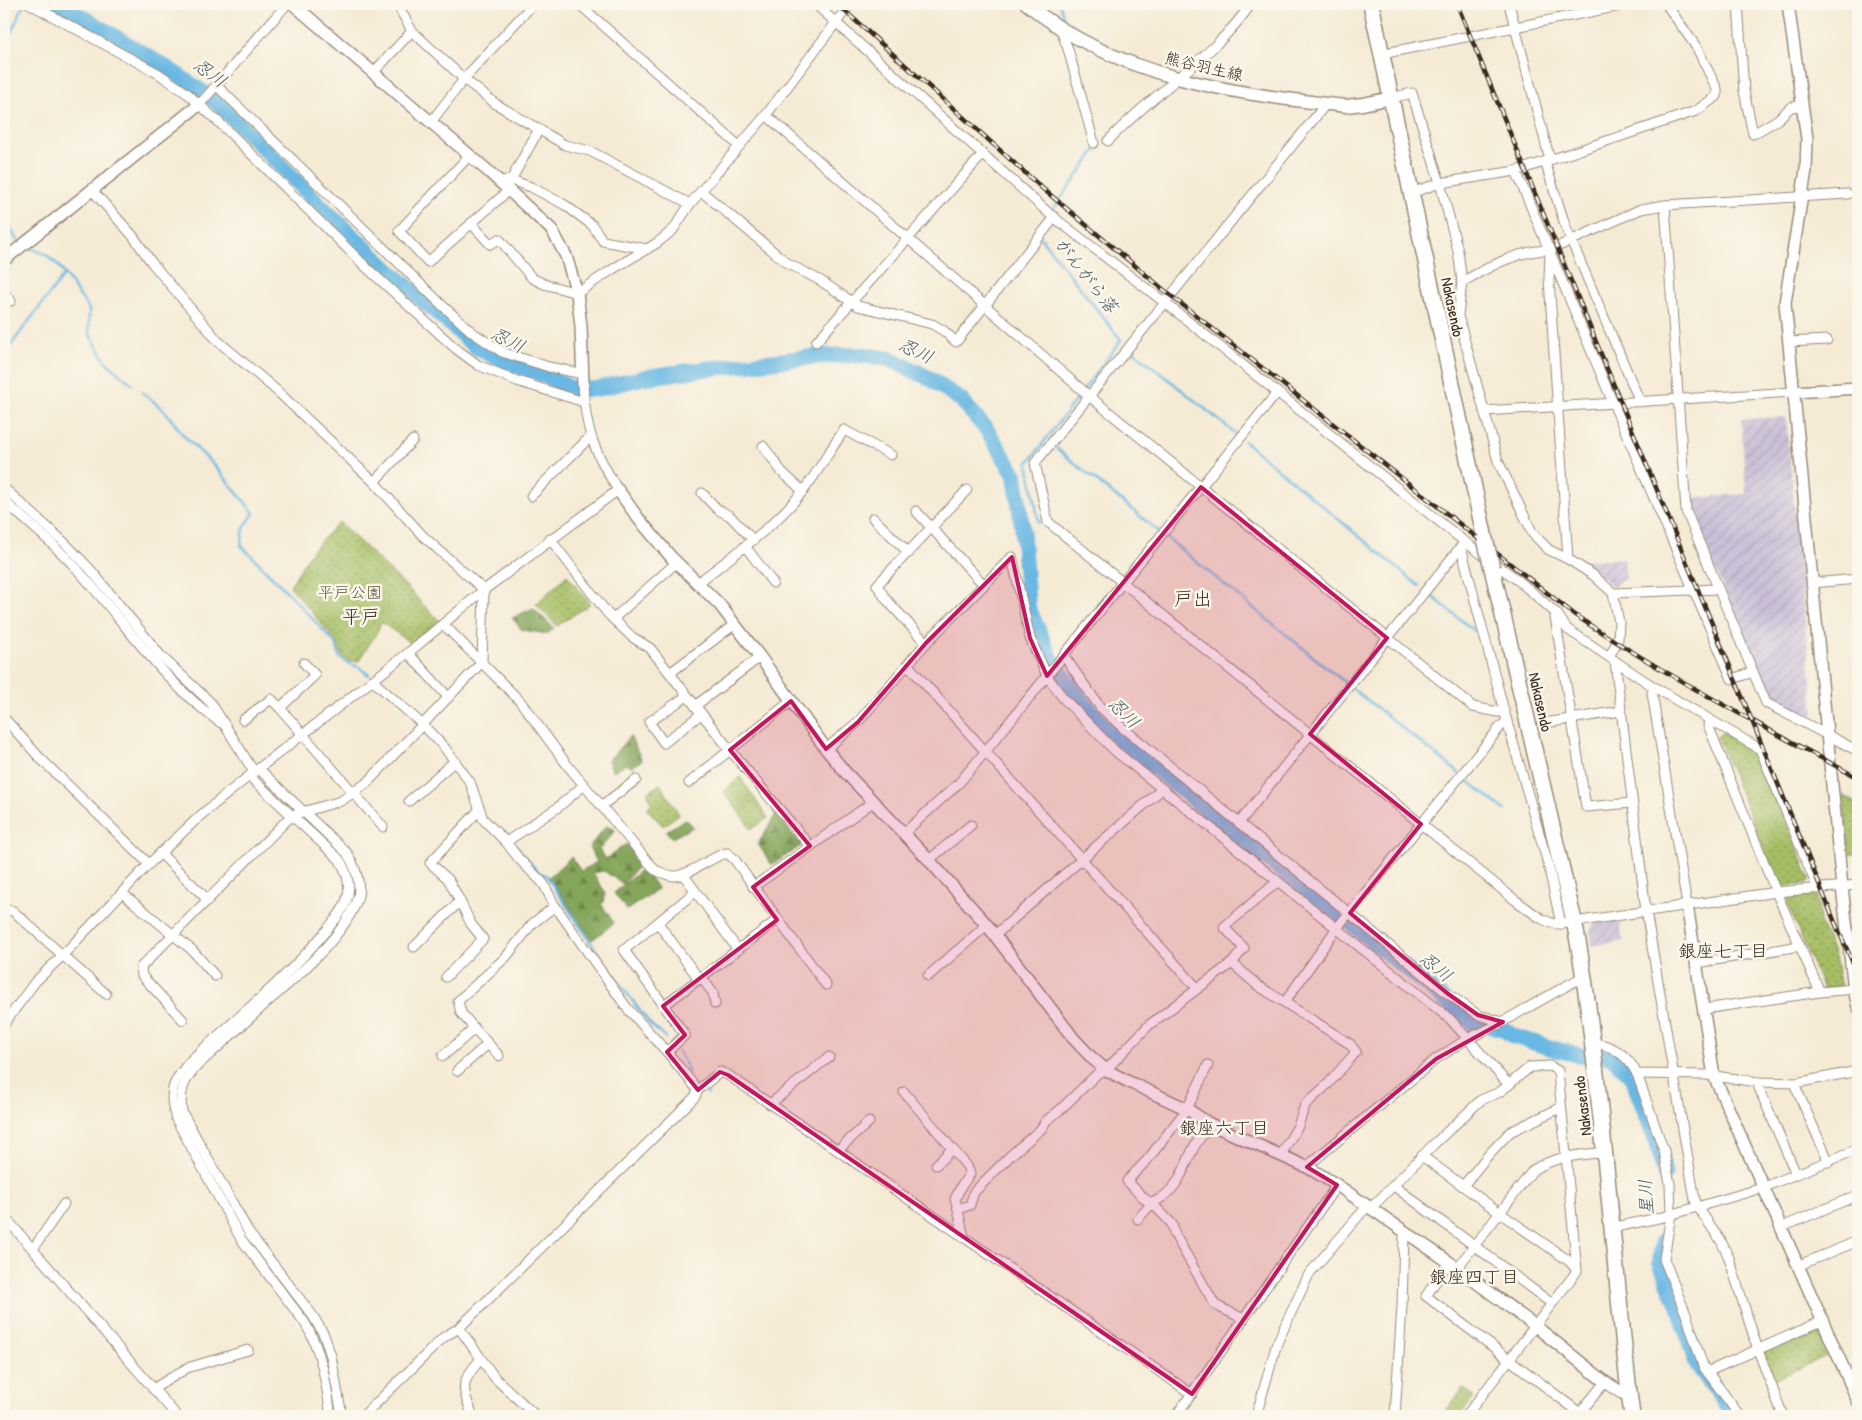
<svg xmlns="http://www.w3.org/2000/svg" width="1862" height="1420" viewBox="0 0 1862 1420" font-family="'Patrick Hand','Klee One',sans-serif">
<defs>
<pattern id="industrial-furrows" width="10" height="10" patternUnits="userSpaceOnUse" patternTransform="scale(1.25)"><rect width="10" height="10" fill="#c9bfd7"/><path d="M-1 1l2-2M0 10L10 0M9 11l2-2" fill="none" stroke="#aea4b8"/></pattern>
<pattern id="grass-dots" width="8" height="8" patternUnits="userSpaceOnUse" patternTransform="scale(1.25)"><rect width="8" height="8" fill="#a5be64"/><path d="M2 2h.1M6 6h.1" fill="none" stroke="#889b52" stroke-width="1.8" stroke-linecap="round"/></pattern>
<pattern id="forest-firs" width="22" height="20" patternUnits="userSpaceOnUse" patternTransform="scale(1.25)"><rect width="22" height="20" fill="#84a55a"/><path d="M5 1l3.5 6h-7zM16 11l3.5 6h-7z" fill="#6d874a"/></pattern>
</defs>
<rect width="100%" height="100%" fill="#fbf7ec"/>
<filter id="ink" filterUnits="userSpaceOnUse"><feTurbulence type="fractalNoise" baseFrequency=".02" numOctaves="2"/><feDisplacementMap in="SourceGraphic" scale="10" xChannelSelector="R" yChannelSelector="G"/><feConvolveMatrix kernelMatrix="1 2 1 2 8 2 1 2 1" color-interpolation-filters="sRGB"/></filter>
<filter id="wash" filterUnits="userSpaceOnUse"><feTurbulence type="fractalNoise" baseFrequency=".0096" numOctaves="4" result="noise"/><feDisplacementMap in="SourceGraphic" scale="20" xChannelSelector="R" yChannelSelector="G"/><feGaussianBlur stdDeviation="1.12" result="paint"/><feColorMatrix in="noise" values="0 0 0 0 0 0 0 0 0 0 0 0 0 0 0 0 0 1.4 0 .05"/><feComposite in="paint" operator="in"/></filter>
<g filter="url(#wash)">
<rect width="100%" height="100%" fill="#f5ebd5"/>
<!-- industrial -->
<g fill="url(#industrial-furrows)">
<polygon points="1786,417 1814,713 1804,719 1769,701 1690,507 1689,498 1746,494 1741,419"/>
<polygon points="1624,558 1626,579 1619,581 1613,587 1582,560"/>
<polygon points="1619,920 1623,941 1592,946 1590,930 1594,923"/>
</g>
<!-- grass -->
<g fill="url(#grass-dots)" stroke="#707441">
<path d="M 339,522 L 410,590 L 422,604 L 440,621 L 412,644 L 381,622 C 377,637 366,647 359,661 L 348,661 L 342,656 L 338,644 L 290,586 L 312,550 Z"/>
<polygon points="567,575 590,604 557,626 536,604"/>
<polygon points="1722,732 1757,752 1810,879 1807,884 1783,886 1779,884 1717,737"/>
<polygon points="740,777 768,818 751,829 724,792"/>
<polygon points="660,784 679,814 663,826 647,809 652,802 647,793"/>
<polygon points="1843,795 1858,804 1858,853 1849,855"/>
<polygon points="1817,895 1820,922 1835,957 1841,987 1823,989 1787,903 1791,897"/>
<polygon points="1819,1328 1831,1354 1773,1380 1763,1353"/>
<polygon points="1463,1388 1475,1397 1459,1416 1445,1416 1443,1415"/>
</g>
<!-- forest -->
<g fill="url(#forest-firs)" stroke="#60683c">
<polygon points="533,608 554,628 547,634 522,630 512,618"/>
<polygon points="630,736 642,760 632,767 626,764 613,771 608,761"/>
<polygon points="776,814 802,845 772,865 758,844"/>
<polygon points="685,819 693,827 672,838 666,831"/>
<polygon points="606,826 616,830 599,850 606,859 626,844 645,858 623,884 604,871 593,873 605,892 604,902 601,904 614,923 592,940 549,877 571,857 581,871 597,862 589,847"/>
<polygon points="643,868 658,889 627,910 614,893"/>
</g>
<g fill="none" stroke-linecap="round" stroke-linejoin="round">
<!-- stream -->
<g stroke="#69b8e3" stroke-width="2.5">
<polyline points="1060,4 1066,26"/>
<polyline points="1070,39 1076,60"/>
<polyline points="4,48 24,4"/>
<polyline points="1051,212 1099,146 1098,143"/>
<polyline points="4,214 16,239 20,242"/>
<polyline points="1038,234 1036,233 1048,216"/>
<polyline points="27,247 45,254 58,265 89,309 89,333 107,363 132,384"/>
<polyline points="1131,349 1236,434"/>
<polyline points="4,354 64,275"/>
<polyline points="142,392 165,411 184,436 215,466 254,513 244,528 241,545 294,599 336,644 340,658 348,663 359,667 369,675"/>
<polyline points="1244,441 1419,586"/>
<polyline points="1056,448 1347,684"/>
<polyline points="4,494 37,524"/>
<polyline points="1039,523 1028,463 1121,340 1041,238"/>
<polyline points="1022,525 1024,525"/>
<polyline points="1432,596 1474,631"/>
<polyline points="161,662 205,706"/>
<polyline points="1352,688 1459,773"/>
<polyline points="1463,777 1505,810"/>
<polyline points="265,783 295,811"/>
<polyline points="299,815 347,862"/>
<polyline points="496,827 508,834"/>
<polyline points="514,843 538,872 546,875 608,968 650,1024 666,1038"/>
<polyline points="351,871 354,888 353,898"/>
<polyline points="323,943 342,920"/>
<polyline points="678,1051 689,1072"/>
<polyline points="704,1089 708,1094"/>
<polyline points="176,1102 178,1089 181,1080"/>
<polyline points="197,1150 246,1236"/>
<polyline points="252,1245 309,1319 320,1337 327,1358 337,1416"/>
</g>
<!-- river -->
<g stroke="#69b8e3" stroke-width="16">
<polyline points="56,4 86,19 169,69 217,102 326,211 393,274 476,347 504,362 541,374 575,390 596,389 646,377 705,369 821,356 864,355 890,359 931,379 961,400 987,430 1015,475 1022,525 1028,607 1051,659 1076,693 1103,725 1249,845 1359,930 1473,1023 1502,1028 1513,1036 1558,1050 1580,1055 1611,1056 1631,1075 1657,1142 1665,1175"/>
<polyline points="1663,1241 1660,1262 1681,1313 1696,1363 1734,1416"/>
</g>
</g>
</g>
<g filter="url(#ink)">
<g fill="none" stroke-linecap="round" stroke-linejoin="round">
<defs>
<g id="minor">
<polyline points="30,4 159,74 188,94 225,128 367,268 455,348 478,365 517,381 584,402"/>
<polyline points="397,4 412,31 464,79 496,104 565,145 590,151 690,204"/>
<polyline points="579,4 739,146"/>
<polyline points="815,4 1052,216 1164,302 1465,542 1519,581 1557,614 1567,629 1654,687 1652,693 1687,905"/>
<polyline points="1738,4 1744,91 1753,134 1777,120 1791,107 1802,106"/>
<polyline points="1060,28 1068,49 1094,143"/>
<polyline points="1381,54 1630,4"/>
<polyline points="373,73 412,31"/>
<polyline points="217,86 443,306 472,332 502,352 549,367 583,374"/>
<polyline points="1391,98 1412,93 1440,183 1458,251 1462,282 1458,316 1498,461 1533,534 1549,550 1568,559 1593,575 1613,593 1619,622 1618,640 1609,657"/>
<polyline points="200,104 287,4"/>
<path d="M 1326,104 L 1035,463 L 1048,522 L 1515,900 C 1529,909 1544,925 1561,924 L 1776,892 L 1858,885"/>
<polyline points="766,115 1089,396 1473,707 1498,712 1504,711"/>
<polyline points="431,122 464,79 533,4"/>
<path d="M 1108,141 C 1153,92 1213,59 1251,4"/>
<polyline points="469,156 399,231 428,262 509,190"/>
<polyline points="1550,160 1696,111 1717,96 1717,89 1697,48 1666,4"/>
<polyline points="1545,162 1566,228 1640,402"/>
<polyline points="1516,171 1613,403 1732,679 1753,672"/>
<polyline points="511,180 539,129"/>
<polyline points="498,181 511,180 531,187 565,205 592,225 603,241 647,249"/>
<polyline points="92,190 133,236 152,263 218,341 276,390 374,482 423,536 484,590 482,662 368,782 341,801 292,815 141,967 142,976 183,1020"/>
<polyline points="701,191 787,263 821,281 858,306 932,324 944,331 956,342 1055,217"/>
<polyline points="1411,193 1440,183 1516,171 1550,160 1509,4"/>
<polyline points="1665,205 1686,511 1766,703 1858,751"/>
<polyline points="471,223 490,244 499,239 532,278 544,284 577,293 613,269 657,243 673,230 690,204 766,115 850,4"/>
<polyline points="1550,252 1549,279 1568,559"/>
<path d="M 1462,282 C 1489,267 1518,250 1550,250 L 1641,209 L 1665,205 L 1848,194"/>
<polyline points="4,293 11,301"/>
<polyline points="816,342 983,154"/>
<polyline points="1789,342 1827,340"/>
<polyline points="1484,411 1794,392"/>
<polyline points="763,446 782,472 803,491"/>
<polyline points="374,482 413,440"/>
<polyline points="4,488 65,543 90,569 161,656 211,703 254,772"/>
<polyline points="702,493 717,509 730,516 753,540"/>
<polyline points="531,496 590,437"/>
<path d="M 4,501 C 31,525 60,549 84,577 C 128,627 166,685 221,723"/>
<polyline points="916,511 984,585"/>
<polyline points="873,518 909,553"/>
<polyline points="550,539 608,614 632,637 650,648 730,750 810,846"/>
<polyline points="745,546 773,583"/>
<polyline points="1461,547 1504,711 1548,864 1561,924"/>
<polyline points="1012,557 1030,638 1047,676 1063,698 1115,751 1450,1019 1509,1085"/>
<path d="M 699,582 C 735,554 774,527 803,491 C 818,472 830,450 844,430 L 891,455"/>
<polyline points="1812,583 1858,579"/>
<polyline points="1613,593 1718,589"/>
<polyline points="1557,615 1555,617 1586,807 1632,803"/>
<polyline points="613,619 677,562"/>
<path d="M 443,624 L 520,701 L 568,766 L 655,870 C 661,872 668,876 674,876 C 688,877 711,856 727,853 L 734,859 L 826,985"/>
<polyline points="926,643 1012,557"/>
<polyline points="408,653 448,697"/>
<polyline points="1064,656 1100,707 1123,728 1447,993 1478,1015 1503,1022"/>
<polyline points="1615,661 1646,911 1695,1200 1697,1206 1721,1241 1729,1258 1758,1350 1783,1416"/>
<polyline points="304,663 315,675 280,708 383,827"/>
<polyline points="908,665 1197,988"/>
<polyline points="670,673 735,624"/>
<polyline points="372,680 423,725 444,747 470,782 483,819 506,842 519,859 543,883 555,906 627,1008 667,1052 698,1090"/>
<polyline points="1654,687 1760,749 1818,889"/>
<polyline points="687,696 649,722 664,743 701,714"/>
<polyline points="695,706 760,657"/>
<polyline points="4,718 40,758 149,864"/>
<polyline points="243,720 271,699 280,708"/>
<polyline points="1710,721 1708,725 1776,892 1820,992"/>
<polyline points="1551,722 1621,711"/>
<polyline points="826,749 858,722 926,643 886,599 877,585 967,490"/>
<path d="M 259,769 L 347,853 C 355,866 361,881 358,896 C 348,934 293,980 264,1005 C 243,1025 221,1044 199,1064 C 184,1080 179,1089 182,1112 L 249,1233 L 313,1316 L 324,1335 L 331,1356 L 342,1416"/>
<path d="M 249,776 L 339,859 C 347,871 352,888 346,902 C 342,913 333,922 326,931 C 287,978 238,1017 193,1058 C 173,1080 167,1091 176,1119 L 241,1239 L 305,1323 C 322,1352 326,1383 331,1416"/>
<polyline points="689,783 791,701"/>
<polyline points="409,801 455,761"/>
<polyline points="601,806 636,780"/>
<polyline points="1239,823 1463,544"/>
<polyline points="904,833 959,783 985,752 1277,393"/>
<polyline points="506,842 557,808 584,785"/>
<polyline points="160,853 208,900"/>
<polyline points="929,860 971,825"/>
<polyline points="683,874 738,950"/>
<polyline points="753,887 873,802"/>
<polyline points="122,893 192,950 215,976"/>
<polyline points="4,912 6,910 13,911 106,994"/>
<polyline points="658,923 699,979"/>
<polyline points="995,935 1162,789"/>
<polyline points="414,947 460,901"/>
<polyline points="1232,963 1244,948 1224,927 1277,882"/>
<polyline points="1697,963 1800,946"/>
<polyline points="928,976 987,925"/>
<polyline points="446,977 483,939 471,924 460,901 448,879 430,863 480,809"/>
<polyline points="701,977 713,993 715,1004"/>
<polyline points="1285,1002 1336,929 1501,726 1507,722"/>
<polyline points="663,1006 777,920"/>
<polyline points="1704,1009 1820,992 1854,989"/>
<path d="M 4,1024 L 35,982 L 63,955 L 149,864 L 201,815 L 249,776 L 408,653 L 484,590 L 618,490 C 594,451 585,430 583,384"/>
<path d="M 1593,1043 C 1613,1045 1628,1056 1637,1074 L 1707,1075 L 1758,1082 L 1796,1083 L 1858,1071"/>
<polyline points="667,1052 685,1035 624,950 695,892"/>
<polyline points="443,1056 474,1029"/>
<polyline points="499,1056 461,1013 458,1001 506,957 532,924 555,906"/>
<polyline points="457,1071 488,1044"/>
<polyline points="1637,1074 1664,1151 1670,1184 1671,1214 1664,1259 1687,1317 1703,1366 1740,1416"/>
<polyline points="1758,1082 1759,1088 1796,1174"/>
<polyline points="1796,1083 1796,1088 1829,1162"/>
<polyline points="904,1092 967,1166 970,1174 962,1185 955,1199 958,1209"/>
<polyline points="770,1104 829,1057"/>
<path d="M 1210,1124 C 1205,1132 1199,1139 1194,1147 C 1182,1171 1179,1191 1152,1203 L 1172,1224 L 1175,1235 L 1215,1305 L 1244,1319"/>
<polyline points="838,1150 869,1122"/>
<polyline points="1422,1156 1500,1213 1569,1261 1577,1270"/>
<polyline points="936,1165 952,1149"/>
<polyline points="1309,1168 1311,1163 1436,1059 1467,1039 1497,1025 1584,976"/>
<polyline points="1394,1186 1551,1303"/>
<polyline points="1463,1186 1490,1153 1510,1132 1560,1108"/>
<polyline points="4,1216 177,1416"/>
<polyline points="1138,1219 1152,1203 1145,1199 1127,1181 1148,1159 1187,1109 1208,1065"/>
<polyline points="1611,1228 1663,1217 1762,1188 1858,1149"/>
<polyline points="1780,1228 1858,1195"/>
<polyline points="964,1238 958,1209 970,1205 974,1192 1011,1155 1041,1129 1046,1121 1061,1109 1098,1073 1106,1070 1149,1025 1232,963 1257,985 1350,1044 1356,1052 1329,1083 1305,1105 1298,1126 1281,1155"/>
<polyline points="33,1249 64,1204"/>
<polyline points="1449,1262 1426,1296 1580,1413"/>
<polyline points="1797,1266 1858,1241"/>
<path d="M 1457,1268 L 1533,1170 C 1558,1155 1577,1156 1605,1152"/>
<polyline points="459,1328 495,1378 536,1416"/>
<polyline points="1707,1372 1822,1321"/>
<polyline points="153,1389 187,1368 248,1350"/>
<polyline points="363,1416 444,1337 459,1328 695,1097 698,1090 720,1072 728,1075 1192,1394"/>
<path d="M 473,1416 C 462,1388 459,1384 480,1360"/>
<polyline points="1176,1416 1337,1185"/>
<polyline points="1256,1416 1277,1343 1309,1274 1363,1211 1376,1203 1433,1145 1481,1100 1500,1092 1530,1067 1550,1066 1558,1071 1577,1271 1466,1416"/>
<polyline points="1395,1416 1402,1306 1404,1236 1407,1232"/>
<polyline points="1582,1416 1580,1413 1605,1382"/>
</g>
<g id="tertiary">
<polyline points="293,4 488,171 552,230 566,256 577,293 581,326 583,384"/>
<polyline points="1788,4 1807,139 1806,170 1785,303 1842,887 1854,989 1858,1007"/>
<polyline points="4,260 200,104"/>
<polyline points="1794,392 1858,388"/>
<polyline points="618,490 638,518 671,557 719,604 760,657 826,749 846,773 929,860 987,925 1074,1039 1092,1058 1106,1070 1127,1081 1187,1109 1210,1124 1309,1168 1337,1185 1449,1262 1534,1325 1605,1382 1629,1397"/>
<polyline points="1687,905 1714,1076 1858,1401"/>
</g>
<path id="secondary" d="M 1027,4 C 1117,78 1234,94 1346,106 L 1363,104 L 1391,98"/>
<g id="trunk">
<polyline points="1371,4 1485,539"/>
<path d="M 1492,568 L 1574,921 C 1585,975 1591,1029 1597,1083 C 1610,1194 1618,1306 1632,1416"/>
</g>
</defs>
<!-- minor casing -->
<use href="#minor" stroke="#988a7a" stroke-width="11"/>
<!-- tertiary casing -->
<use href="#tertiary" stroke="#988a7a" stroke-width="14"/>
<!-- secondary casing -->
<use href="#secondary" stroke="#988a7a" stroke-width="15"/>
<!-- trunk casing -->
<use href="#trunk" stroke="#988a7a" stroke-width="18"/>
<!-- minor -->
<use href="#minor" stroke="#fff" stroke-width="9"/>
<!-- tertiary -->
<use href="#tertiary" stroke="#fff" stroke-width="11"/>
<!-- secondary -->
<use href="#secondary" stroke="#fff" stroke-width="12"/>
<!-- trunk -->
<use href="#trunk" stroke="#fff" stroke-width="15"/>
<defs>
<g id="rail">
<path d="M 837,4 L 1042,188 L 1170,295 L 1575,615 C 1665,676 1763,726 1858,778"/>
<polyline points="1457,4 1836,925 1858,974"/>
</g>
</defs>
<!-- rail casing -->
<use href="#rail" stroke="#3b2a1e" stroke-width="4.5"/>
<!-- rail -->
<use href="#rail" stroke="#fbf7ec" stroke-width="2.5" stroke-dasharray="8" stroke-linecap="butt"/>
<defs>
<polyline id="trunk-bridge" points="1485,539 1492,568"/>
</defs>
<!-- trunk-bridge casing -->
<use href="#trunk-bridge" stroke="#988a7a" stroke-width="18" stroke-linecap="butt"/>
<!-- trunk-bridge -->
<use href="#trunk-bridge" stroke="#fff" stroke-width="15"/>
</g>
</g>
<!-- marked area -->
<path fill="#c2185b" fill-opacity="0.2" stroke="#c2185b" stroke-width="4" stroke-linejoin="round" d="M 1201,487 L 1387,638 L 1310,734 L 1421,824 L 1350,913 L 1447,993 L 1478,1015 L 1503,1022 L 1436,1059 L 1307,1167 L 1337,1185 L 1192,1394 L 728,1075 L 720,1072 L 698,1090 L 667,1052 L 685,1035 L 663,1006 L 777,920 L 753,887 L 810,846 L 730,750 L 791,701 L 826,749 L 858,722 L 926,643 L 1012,557 L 1030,638 L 1047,676 Z"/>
<g text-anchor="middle" stroke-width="5" stroke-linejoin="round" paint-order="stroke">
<!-- street labels -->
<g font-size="16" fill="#3b2a1e" stroke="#fbf7ec">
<text transform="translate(1204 66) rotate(13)" y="6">熊谷羽生線</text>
<text transform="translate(1453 307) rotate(78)" y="6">Nakasendo</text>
<text transform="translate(1541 702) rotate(77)" y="6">Nakasendo</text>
<text transform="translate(1582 1106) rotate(-97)" y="6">Nakasendo</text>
</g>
<!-- park labels -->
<g font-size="16" fill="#5b5633" stroke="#fbf7ec">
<text x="350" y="598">平戸公園</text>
</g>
<!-- water labels -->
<g font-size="18" font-style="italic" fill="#4b5c63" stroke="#fbf7ec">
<text transform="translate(210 73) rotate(36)" y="6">忍川</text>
<text transform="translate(1086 275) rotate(52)" y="6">がんがら落</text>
<text transform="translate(508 340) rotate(26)" y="6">忍川</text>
<text transform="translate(916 351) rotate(25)" y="6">忍川</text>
<text transform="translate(1124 713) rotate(44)" y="6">忍川</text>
<text transform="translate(1436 967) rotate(39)" y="6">忍川</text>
<text transform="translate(1646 1197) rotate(-93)" y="6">星川</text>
</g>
<!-- neighbourhood labels -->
<g font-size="18" fill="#3b2a1e" stroke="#fbf7ec">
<text x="1723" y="957">銀座七丁目</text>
<text x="1224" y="1134">銀座六丁目</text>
<text x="1474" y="1283">銀座四丁目</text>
</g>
<!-- quarter labels -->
<g font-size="19" fill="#3b2a1e" stroke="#fbf7ec">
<text x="1193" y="605">戸出</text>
<text x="361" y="623">平戸</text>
</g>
</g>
<!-- margin -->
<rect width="1862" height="1420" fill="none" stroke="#fbf7ec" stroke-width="20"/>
</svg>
